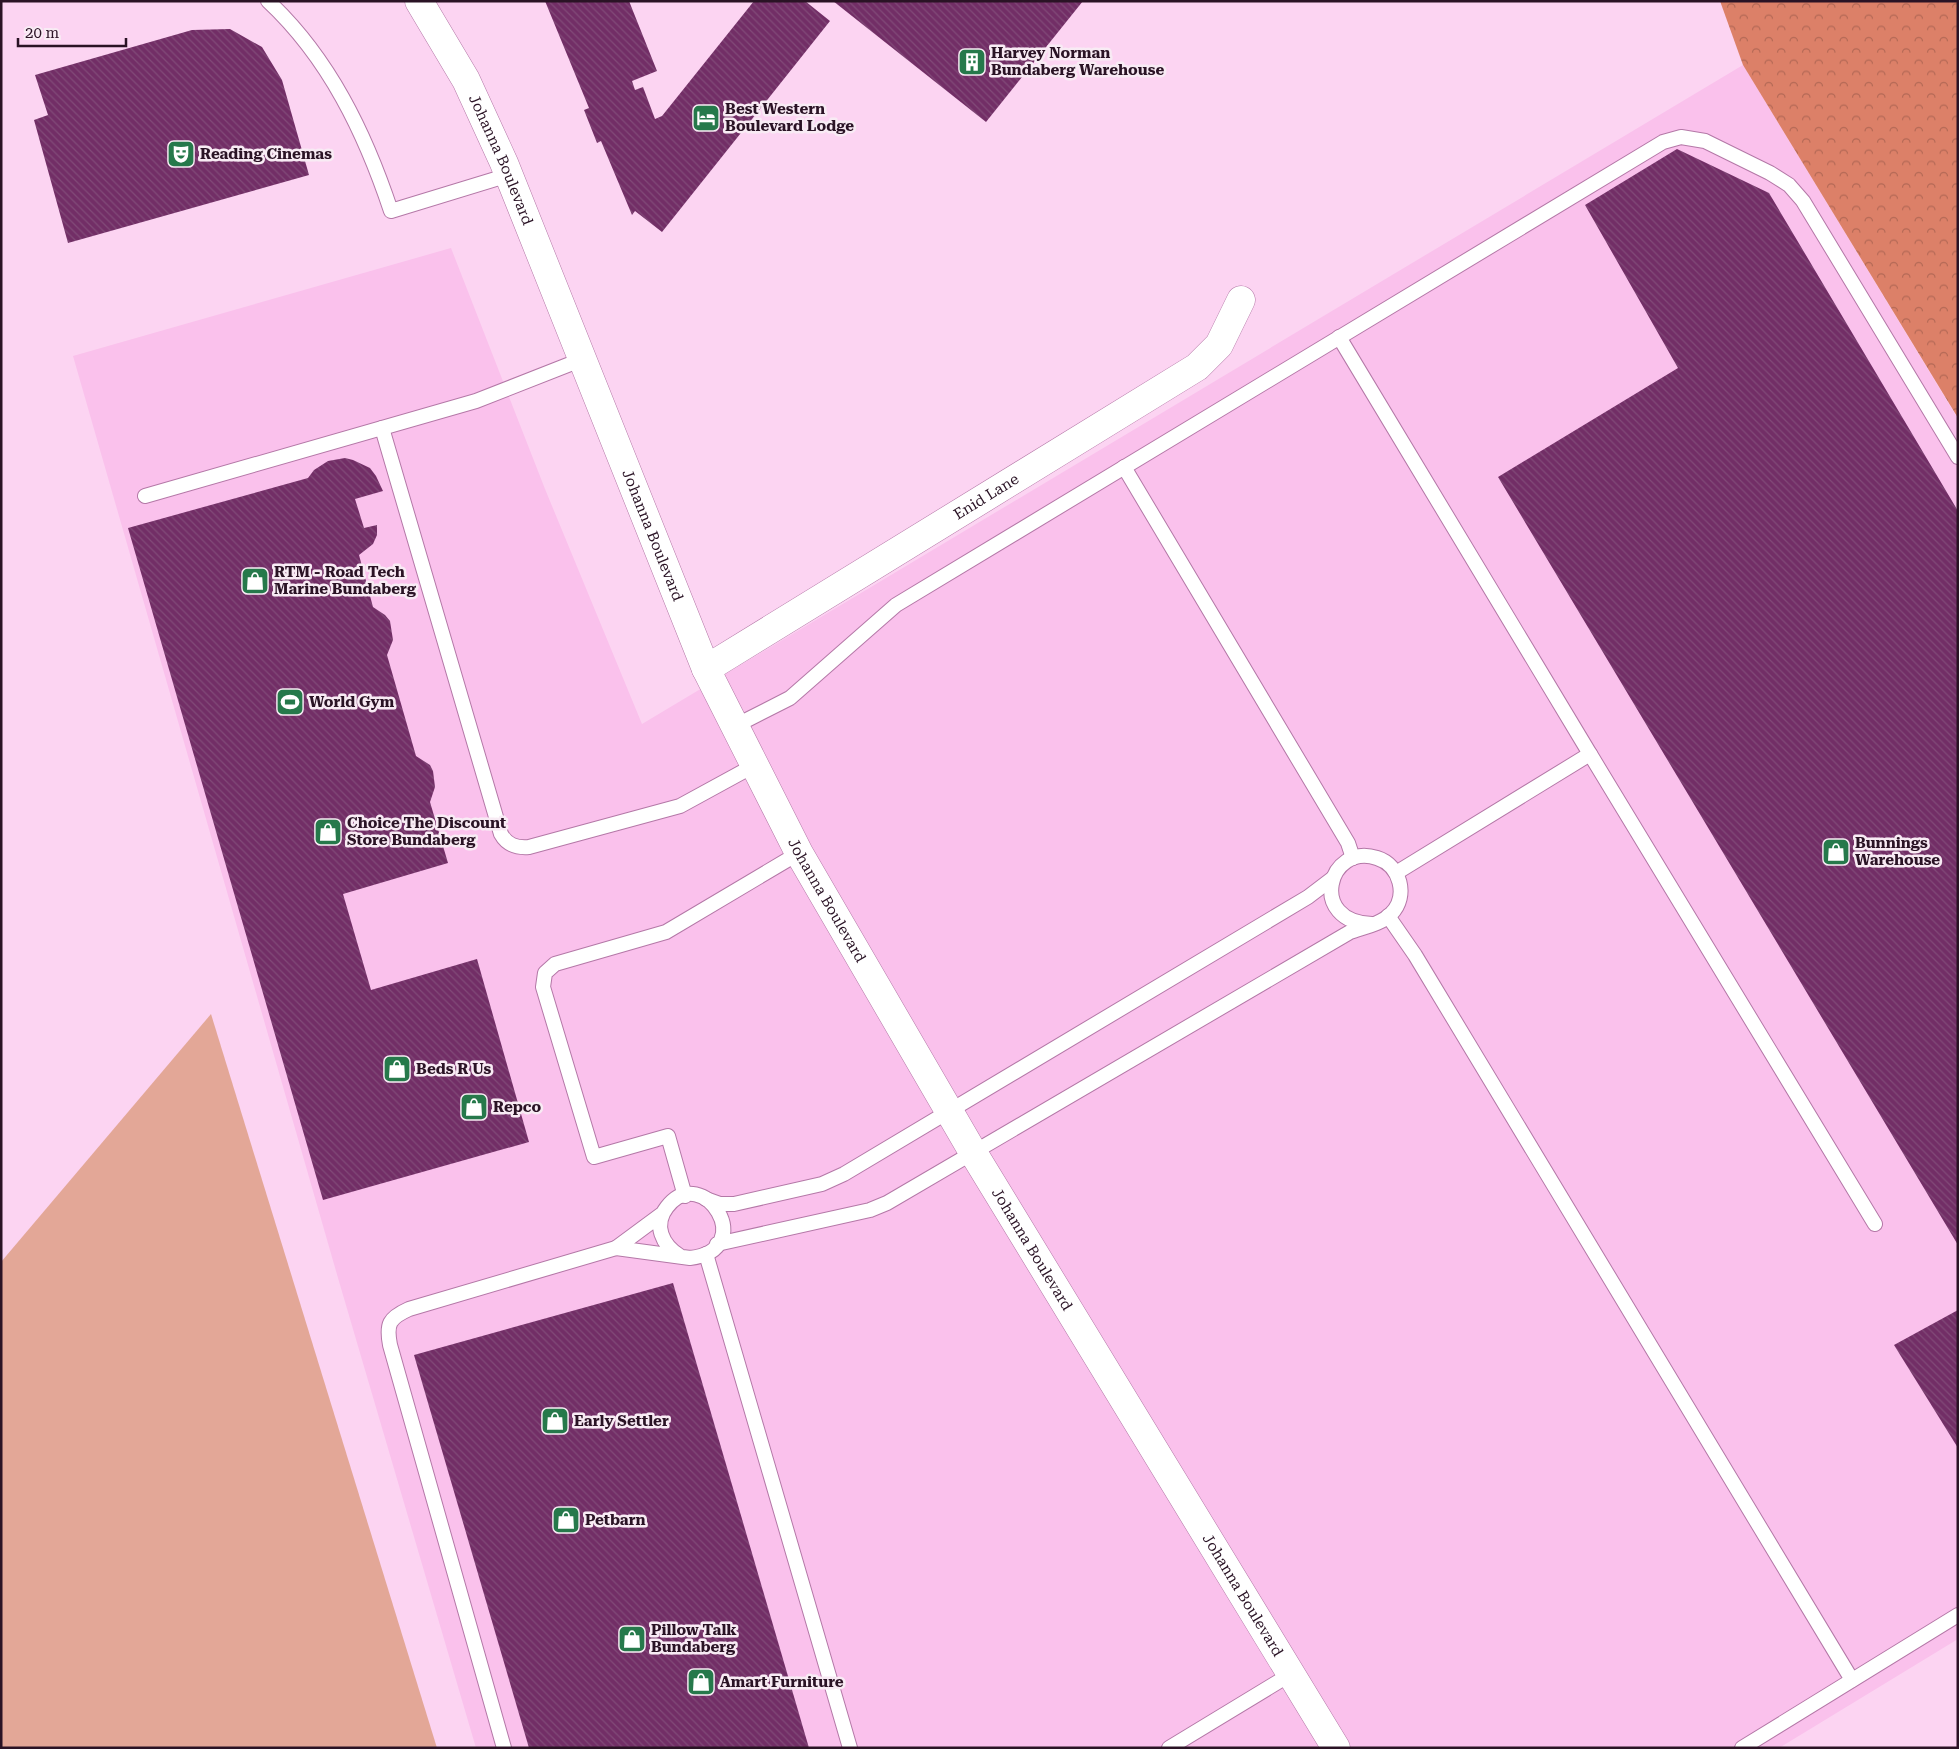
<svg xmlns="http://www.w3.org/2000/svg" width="1959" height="1749" viewBox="0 0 1959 1749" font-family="'Roboto Serif',serif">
<defs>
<pattern id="forest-crowns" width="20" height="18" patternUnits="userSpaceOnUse" patternTransform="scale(1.25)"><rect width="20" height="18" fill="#dc8068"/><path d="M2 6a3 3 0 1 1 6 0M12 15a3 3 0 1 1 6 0" fill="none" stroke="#b36855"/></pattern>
<pattern id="building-back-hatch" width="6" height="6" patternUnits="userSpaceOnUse" patternTransform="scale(1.25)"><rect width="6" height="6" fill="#722e66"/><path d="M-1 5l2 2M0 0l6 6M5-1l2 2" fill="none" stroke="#814a78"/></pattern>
</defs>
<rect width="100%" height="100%" fill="#fcd4f2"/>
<!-- built -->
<polygon fill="#fac1ec" points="1743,65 1958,419 1958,1639 1779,1748 476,1748 338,1278 73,356 451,248 545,489 642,724"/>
<!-- forest -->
<polygon fill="url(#forest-crowns)" points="1720,1 1958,1 1958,418 1743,65"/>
<!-- park -->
<polygon fill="#e3a797" points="211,1014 437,1748 1,1748 1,1262"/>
<!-- building -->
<g fill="url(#building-back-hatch)">
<polygon points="545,1 629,1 657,71 632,81 635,90 643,87 655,119 662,116 754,1 805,1 830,21 662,232 635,211 632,215 601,141 597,143 584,110 589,108"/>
<polygon points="833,1 1083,1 986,122"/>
<polygon points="230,29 262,47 282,80 309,175 68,243 34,120 48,115 35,75 192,30"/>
<polygon points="1677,149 1769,193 1958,511 1958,1245 1498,477 1678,368 1585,205"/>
<polygon points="345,458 353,460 370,468 376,476 383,491 355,499 364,528 377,525 377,535 373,544 359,555 373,607 385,615 390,621 393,640 387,655 416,756 430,765 433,771 435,787 430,802 448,863 343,894 371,990 477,959 529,1142 323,1200 128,528 308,478 314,470 328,461"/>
<polygon points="673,1283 809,1748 529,1748 414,1355"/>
<polygon points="1958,1310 1958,1448 1894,1345"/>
</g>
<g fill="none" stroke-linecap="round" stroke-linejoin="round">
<defs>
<g id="service">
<path d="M 268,1 C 329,58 365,133 391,211 L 509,175"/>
<polyline points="1339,337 1590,754 1396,873"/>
<path d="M 382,428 L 501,834 C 507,845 516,848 529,847 L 680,806 L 755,765"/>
<polyline points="1124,467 1348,843 1353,858"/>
<polyline points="145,496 476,401 583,359"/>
<polyline points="735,726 790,698 896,605 1663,142 1681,137 1705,141 1770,173 1789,185 1803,201 1958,457"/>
<polyline points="1590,754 1875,1224"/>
<polyline points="1388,916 1415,955 1852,1680"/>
<polyline points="685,1196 668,1136 594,1157 543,987 545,973 555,964 666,932 799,853"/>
<polyline points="706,1199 720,1204 734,1204 822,1184 844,1174 1308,897 1333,878"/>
<path d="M 662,1214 L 616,1248 L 690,1258 C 760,1250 703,1161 667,1207 C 653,1225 662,1245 680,1256"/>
<path d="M 717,1244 L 870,1210 L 887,1203 L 1350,932 C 1364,927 1381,924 1391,914 C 1409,896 1400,865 1377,858 C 1328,842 1307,922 1372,924"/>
<polyline points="706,1254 850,1748"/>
<path d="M 504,1748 L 390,1345 C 386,1324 389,1318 409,1309 L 616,1248"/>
<polyline points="1169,1748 1291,1674"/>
<polyline points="1742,1748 1958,1615"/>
</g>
<g id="minor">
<path id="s1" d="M 706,669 L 1197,367 L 1219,345 L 1241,300"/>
</g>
<g id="tertiary">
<path id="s2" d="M 419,1 L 466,80 L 504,163 L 706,669 L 799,853 L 974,1154 L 1336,1748"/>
</g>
</defs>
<!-- service casing -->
<use href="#service" stroke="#b478a7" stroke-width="16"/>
<!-- minor casing -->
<use href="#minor" stroke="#b478a7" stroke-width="29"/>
<!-- tertiary casing -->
<use href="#tertiary" stroke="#b478a7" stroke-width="29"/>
<!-- service -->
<use href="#service" stroke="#fff" stroke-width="14"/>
<!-- minor -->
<use href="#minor" stroke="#fff" stroke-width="28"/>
<!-- tertiary -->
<use href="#tertiary" stroke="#fff" stroke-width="28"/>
</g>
<!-- icons -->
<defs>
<symbol id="building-square" viewBox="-11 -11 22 22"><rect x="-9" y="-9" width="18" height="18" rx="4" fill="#26794b" stroke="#f8ebf4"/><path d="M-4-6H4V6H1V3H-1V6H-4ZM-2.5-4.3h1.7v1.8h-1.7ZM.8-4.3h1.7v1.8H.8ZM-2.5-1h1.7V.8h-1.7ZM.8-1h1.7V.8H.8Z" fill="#fff"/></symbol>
<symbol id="hotel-square" viewBox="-11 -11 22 22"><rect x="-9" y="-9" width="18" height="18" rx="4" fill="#26794b" stroke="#f8ebf4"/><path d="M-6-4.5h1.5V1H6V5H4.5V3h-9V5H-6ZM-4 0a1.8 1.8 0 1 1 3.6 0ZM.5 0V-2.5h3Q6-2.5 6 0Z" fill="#fff"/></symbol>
<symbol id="theatre-square" viewBox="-11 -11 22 22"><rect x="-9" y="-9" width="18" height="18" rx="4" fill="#26794b" stroke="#f8ebf4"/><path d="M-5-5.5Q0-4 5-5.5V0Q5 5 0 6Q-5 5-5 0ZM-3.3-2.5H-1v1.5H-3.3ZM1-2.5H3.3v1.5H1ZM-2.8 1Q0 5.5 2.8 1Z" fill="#fff"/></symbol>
<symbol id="shop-square" viewBox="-11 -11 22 22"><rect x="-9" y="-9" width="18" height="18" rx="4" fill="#26794b" stroke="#f8ebf4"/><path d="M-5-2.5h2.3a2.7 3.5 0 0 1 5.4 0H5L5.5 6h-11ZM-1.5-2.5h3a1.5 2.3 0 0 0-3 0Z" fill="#fff"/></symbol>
<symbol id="stadium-square" viewBox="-11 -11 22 22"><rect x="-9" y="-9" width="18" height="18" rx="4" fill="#26794b" stroke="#f8ebf4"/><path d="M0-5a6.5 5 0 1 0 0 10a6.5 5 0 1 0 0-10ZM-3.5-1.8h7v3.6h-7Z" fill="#fff"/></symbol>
</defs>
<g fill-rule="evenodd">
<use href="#building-square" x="956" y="46" width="32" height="32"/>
<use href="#hotel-square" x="690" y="102" width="32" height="32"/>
<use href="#theatre-square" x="165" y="138" width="32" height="32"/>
<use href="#shop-square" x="239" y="565" width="32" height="32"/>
<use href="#stadium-square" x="274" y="686" width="32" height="32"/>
<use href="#shop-square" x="312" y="816" width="32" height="32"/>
<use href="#shop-square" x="1820" y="836" width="32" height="32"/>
<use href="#shop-square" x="381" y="1053" width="32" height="32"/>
<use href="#shop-square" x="458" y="1091" width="32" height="32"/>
<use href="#shop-square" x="539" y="1405" width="32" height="32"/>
<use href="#shop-square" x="550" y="1504" width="32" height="32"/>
<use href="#shop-square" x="616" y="1623" width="32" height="32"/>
<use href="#shop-square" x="685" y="1666" width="32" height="32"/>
</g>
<g text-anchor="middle" stroke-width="5" stroke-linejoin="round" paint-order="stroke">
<!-- poi labels -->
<g font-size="15" font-weight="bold" fill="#2a1325" stroke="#f8ebf4" text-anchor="start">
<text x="991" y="58">Harvey Norman<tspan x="991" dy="17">Bundaberg Warehouse</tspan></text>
<text x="725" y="114">Best Western<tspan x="725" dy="17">Boulevard Lodge</tspan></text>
<text x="200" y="159">Reading Cinemas</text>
<text x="274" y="577">RTM - Road Tech<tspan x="274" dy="17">Marine Bundaberg</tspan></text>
<text x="309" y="707">World Gym</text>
<text x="347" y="828">Choice The Discount<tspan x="347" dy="17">Store Bundaberg</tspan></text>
<text x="1855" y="848">Bunnings<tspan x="1855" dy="17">Warehouse</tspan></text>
<text x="416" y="1074">Beds R Us</text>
<text x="493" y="1112">Repco</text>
<text x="574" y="1426">Early Settler</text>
<text x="585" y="1525">Petbarn</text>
<text x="651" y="1635">Pillow Talk<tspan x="651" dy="17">Bundaberg</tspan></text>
<text x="720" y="1687">Amart Furniture</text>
</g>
<!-- street labels -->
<g font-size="15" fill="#2a1325" stroke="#f8ebf4">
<text dy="5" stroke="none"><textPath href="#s2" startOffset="179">Johanna Boulevard</textPath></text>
<text dy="5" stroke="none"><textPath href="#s1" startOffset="329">Enid Lane</textPath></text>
<text dy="5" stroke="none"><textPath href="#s2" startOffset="584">Johanna Boulevard</textPath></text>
<text dy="5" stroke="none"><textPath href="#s2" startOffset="989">Johanna Boulevard</textPath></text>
<text dy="5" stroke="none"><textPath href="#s2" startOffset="1394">Johanna Boulevard</textPath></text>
<text dy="5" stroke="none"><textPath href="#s2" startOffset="1799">Johanna Boulevard</textPath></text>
</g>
</g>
<!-- border -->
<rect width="1959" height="1749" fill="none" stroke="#2a1325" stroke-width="5"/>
<!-- scale -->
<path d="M18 38v8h108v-8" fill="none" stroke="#2a1325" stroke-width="2.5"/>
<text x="25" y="38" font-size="15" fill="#2a1325" stroke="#f8ebf4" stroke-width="4" paint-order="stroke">20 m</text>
</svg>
